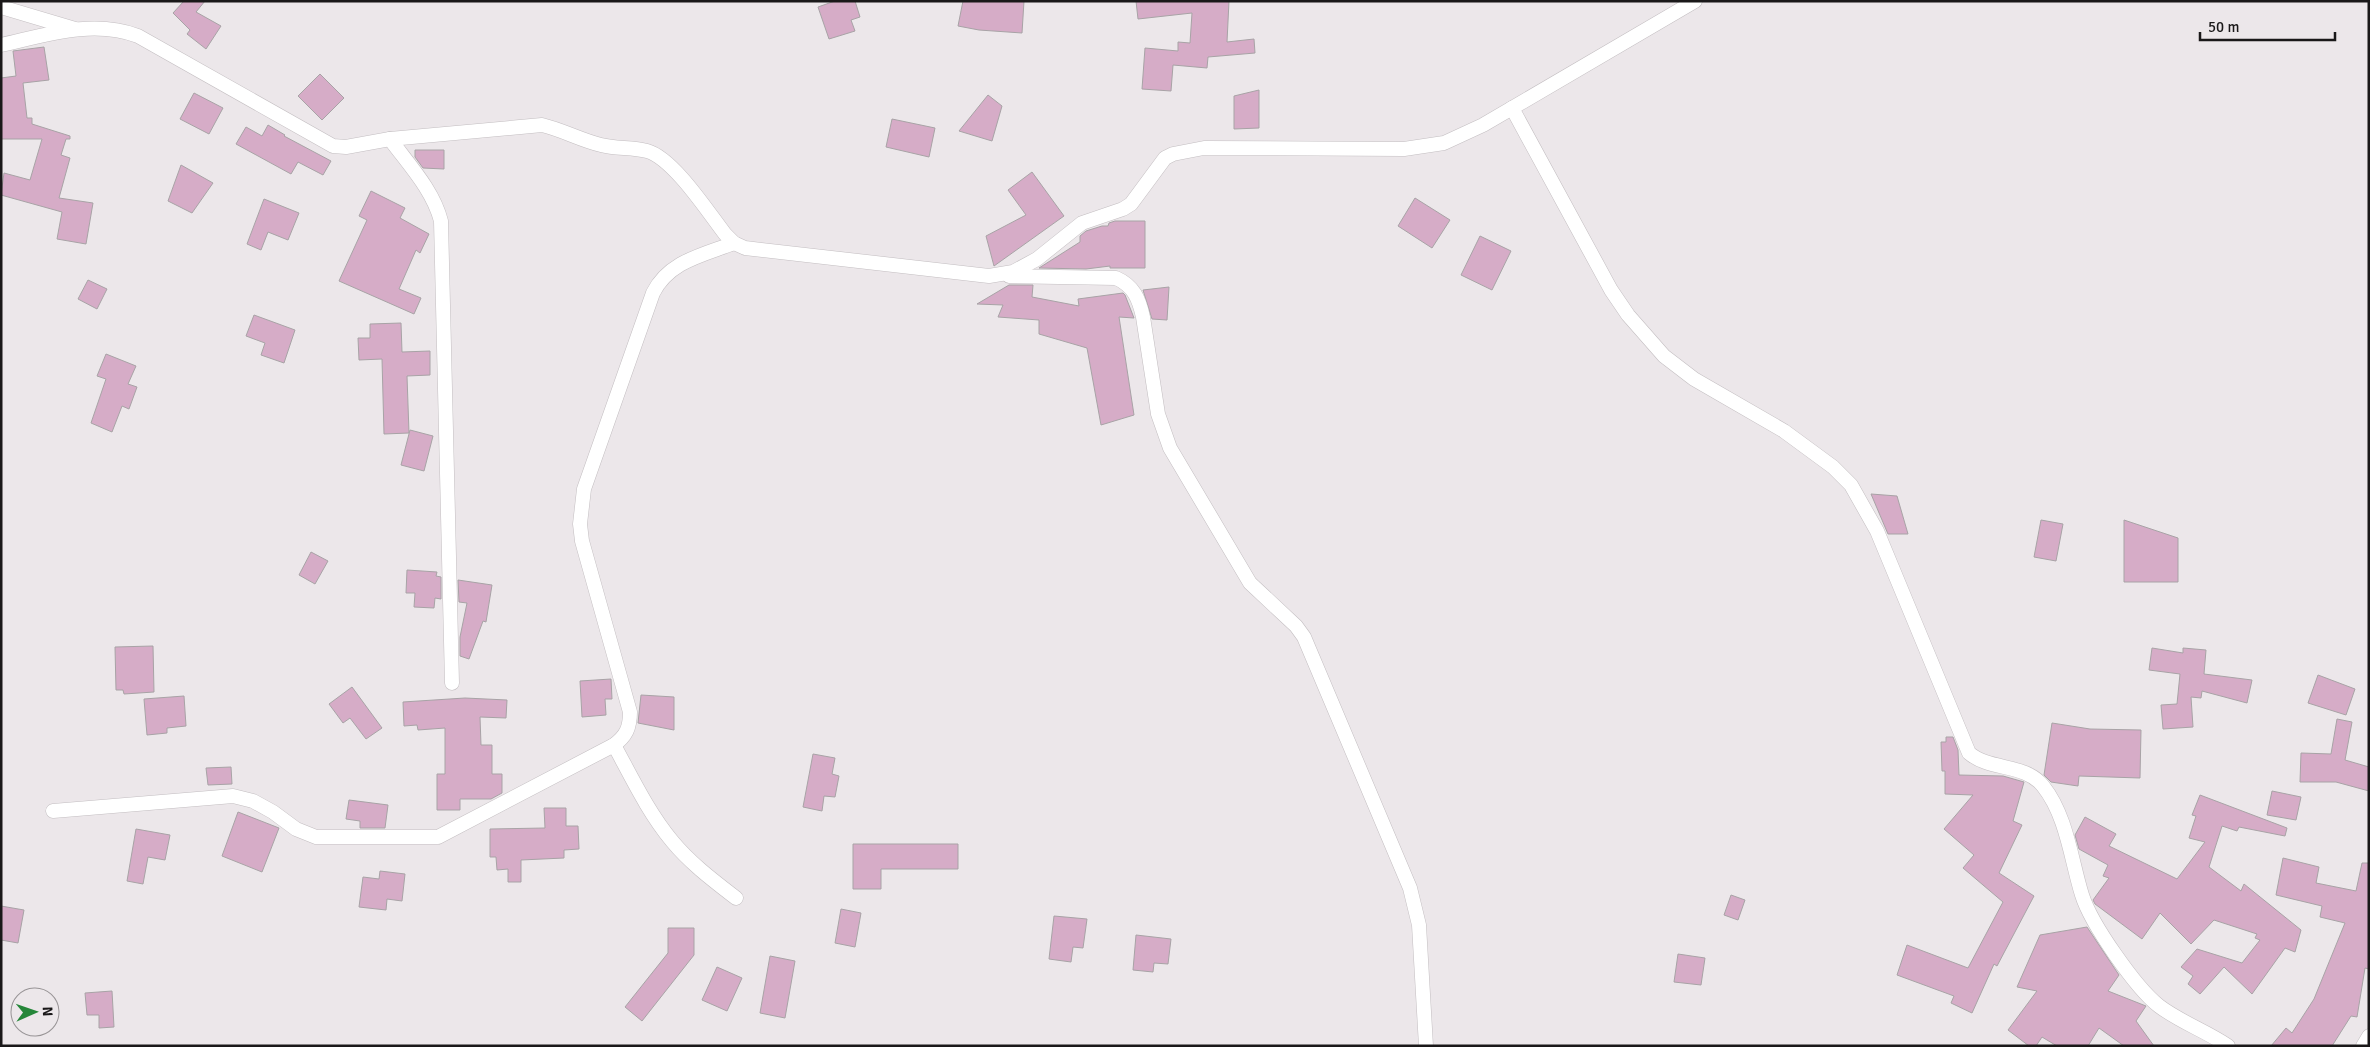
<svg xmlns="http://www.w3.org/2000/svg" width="2370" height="1047" viewBox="0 0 2370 1047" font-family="Signika,sans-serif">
<rect width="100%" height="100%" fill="#ece7ea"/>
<!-- building -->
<g fill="#d6acc7" stroke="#a8a3a6">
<polygon points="184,1 205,1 196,12 221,26 206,49 187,34 190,30 173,13"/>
<polygon points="835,1 855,1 860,17 851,20 855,31 829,39 818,7"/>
<polygon points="963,1 1024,1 1022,33 979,30 958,26"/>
<polygon points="1136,1 1229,1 1227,42 1254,39 1255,53 1208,57 1207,68 1173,65 1171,91 1142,89 1145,48 1178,51 1178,42 1190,43 1192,13 1138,19"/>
<polygon points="44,47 49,80 23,83 27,118 32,118 32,124 70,136 70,139 66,139 61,155 70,158 59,198 93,203 86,244 57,239 62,212 1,195 4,173 30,180 42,139 1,139 1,78 16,76 13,51"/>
<polygon points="320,74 344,98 322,120 298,96"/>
<polygon points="1259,90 1259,128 1234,129 1234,96"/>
<polygon points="194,93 223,108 209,134 180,119"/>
<polygon points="988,95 1002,106 992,141 959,131"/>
<polygon points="892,119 935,128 929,157 886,147"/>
<polygon points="268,125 285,135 284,136 331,161 323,175 298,162 291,174 236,144 246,127 262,136"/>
<polygon points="415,150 444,150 444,169 423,168 415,157"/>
<polygon points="181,165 213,183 192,213 168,201"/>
<polygon points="1032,172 1064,216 994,266 986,236 1026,215 1008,190"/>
<polygon points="371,191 405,208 400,218 429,234 420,253 416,250 399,289 421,298 414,314 339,281 367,220 359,216"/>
<polygon points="1415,198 1450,220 1432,248 1398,226"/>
<polygon points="264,199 299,213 288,240 268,232 261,250 247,244"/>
<polygon points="1115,221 1145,221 1145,268 1110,268 1110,266 1086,269 1039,268 1080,242 1080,236 1086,231 1102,226 1108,226 1109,223"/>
<polygon points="1480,236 1511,251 1492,290 1461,275"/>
<polygon points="88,280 107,289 97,309 78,299"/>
<polygon points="1009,285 1033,285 1032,297 1079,306 1078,299 1123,293 1125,295 1134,318 1119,317 1134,415 1101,425 1087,348 1039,334 1039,320 998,317 1003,305 977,304"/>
<polygon points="1169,287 1167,320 1152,319 1143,290"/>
<polygon points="254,315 295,330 284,363 261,355 265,343 246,336"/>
<polygon points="401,323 402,352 430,351 430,375 407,376 409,433 384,434 382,359 359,360 358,338 370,338 370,324"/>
<polygon points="106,354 136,366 128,384 137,387 129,409 122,406 112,432 91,423 106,379 97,376"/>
<polygon points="410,430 433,436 424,471 401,465"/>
<polygon points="1871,494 1897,496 1908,534 1888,534"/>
<polygon points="2041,520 2063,524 2056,561 2034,557"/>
<polygon points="2124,520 2178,538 2178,582 2124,582"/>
<polygon points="311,552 328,561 315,584 299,575"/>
<polygon points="407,570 437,572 436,576 441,577 441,599 435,598 434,608 414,607 415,593 406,593"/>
<polygon points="458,580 492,585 486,622 483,621 469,659 460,656 460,637 467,603 459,602"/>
<polygon points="153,646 154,692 124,694 123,690 116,690 115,647"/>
<polygon points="2152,648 2183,653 2183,648 2206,650 2204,674 2252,680 2247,703 2202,691 2201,698 2191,697 2193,727 2163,729 2161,705 2177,704 2180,674 2149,670"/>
<polygon points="2318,675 2355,689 2346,715 2308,703"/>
<polygon points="611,679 612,699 605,699 606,715 582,717 580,681"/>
<polygon points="352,687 382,728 366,739 350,718 343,723 329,704"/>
<polygon points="641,695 674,697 674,730 638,723"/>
<polygon points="184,696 186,726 167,728 167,733 147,735 144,699"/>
<polygon points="465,698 507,700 506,718 480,717 481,745 492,745 492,774 502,774 502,793 491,799 460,799 460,810 437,810 437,774 445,774 445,728 418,730 417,725 404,726 403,702"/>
<polygon points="2337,719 2352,722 2345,760 2369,767 2369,791 2336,782 2300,782 2301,753 2331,754"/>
<polygon points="2052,723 2090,729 2141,730 2140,778 2079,776 2078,786 2051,782 2044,775"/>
<polygon points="1946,737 1953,737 1958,750 1959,775 2003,776 2024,782 2013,821 2022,825 1999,873 2034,896 1997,966 1994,964 1972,1013 1951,1003 1954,996 1897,975 1907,945 1968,968 2003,902 1963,868 1974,855 1944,829 1973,795 1945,794 1945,771 1942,771 1941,742 1946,742"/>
<polygon points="813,754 835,758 832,774 839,776 835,797 824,796 822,811 803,807"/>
<polygon points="231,767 232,784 208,785 206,768"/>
<polygon points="2272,791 2301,797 2296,820 2267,815"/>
<polygon points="2200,795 2287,828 2285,836 2239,827 2237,831 2222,826 2209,867 2241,891 2244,884 2301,930 2295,952 2285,948 2252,994 2224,967 2200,994 2188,984 2193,976 2181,967 2197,949 2242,963 2260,940 2255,938 2257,934 2214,920 2191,944 2160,913 2142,939 2095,904 2093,900 2109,878 2103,876 2108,865 2079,849 2075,835 2085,817 2116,834 2109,846 2177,879 2205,842 2189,838 2196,816 2192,815"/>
<polygon points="349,800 388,805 385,828 360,828 360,821 346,819"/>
<polygon points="544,808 566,808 566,826 578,826 579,849 564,850 564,858 521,860 521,882 508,882 508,869 497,870 496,857 490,857 490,829 545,828"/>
<polygon points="238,812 279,828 262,872 222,856"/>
<polygon points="136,829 170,835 165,860 148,857 143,884 127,881"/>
<polygon points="853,844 958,844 958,869 881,869 881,889 853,889"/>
<polygon points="2283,858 2319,867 2316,883 2356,891 2362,863 2369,863 2369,969 2365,968 2357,1017 2351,1016 2332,1046 2271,1046 2286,1028 2292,1033 2314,999 2345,923 2320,917 2322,906 2276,895"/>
<polygon points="380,871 405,874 402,901 387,899 386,910 359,907 363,877 379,879"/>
<polygon points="1731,895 1745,900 1738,920 1724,915"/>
<polygon points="1,906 24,910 18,943 1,940"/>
<polygon points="841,909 861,913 855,947 835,943"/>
<polygon points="1054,916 1087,919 1083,948 1073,947 1071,962 1049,959"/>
<polygon points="2087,927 2119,975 2108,991 2146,1006 2136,1021 2154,1046 2124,1046 2099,1028 2088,1046 2057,1046 2042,1037 2036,1046 2029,1046 2008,1030 2037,991 2017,987 2040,935"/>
<polygon points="668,928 694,928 694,955 642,1021 625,1007 668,953"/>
<polygon points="1136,935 1171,939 1168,964 1154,963 1153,972 1133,970"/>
<polygon points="1678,954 1705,958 1701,985 1674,982"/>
<polygon points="770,956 795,961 785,1018 760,1013"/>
<polygon points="717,967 742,978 727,1011 702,1000"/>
<polygon points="112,991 114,1027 99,1028 99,1015 87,1015 85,993"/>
</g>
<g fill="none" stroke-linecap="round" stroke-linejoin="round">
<defs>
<g id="street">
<polyline points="1,7 75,29"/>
<path d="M 1,45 C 46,35 93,19 138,36 L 333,146 L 346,147 L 390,139 L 542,125 C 563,130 580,140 601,145 C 616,149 632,147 647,151 C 673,158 708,212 725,234 L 734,243 L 745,248 L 989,276 L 1013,272 L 1037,259 L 1082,223 L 1123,209 L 1131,204 L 1165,158 L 1173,154 L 1204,148 L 1404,149 L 1444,143 L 1483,125 L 1695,1"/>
<path d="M 1512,108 L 1611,290 L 1628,315 L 1664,356 L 1694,379 L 1784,431 L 1833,467 L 1851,485 L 1877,531 L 1969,753 C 1990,771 2025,763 2043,786 C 2067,816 2071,860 2082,895 C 2091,924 2136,988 2159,1006 C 2180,1022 2206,1031 2228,1046"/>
<path d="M 390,139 C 409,165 433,190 441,221 L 452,683"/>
<path d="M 1009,276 L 1116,278 C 1134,286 1139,299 1143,317 L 1158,414 L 1170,448 L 1250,583 L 1296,626 L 1304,637 L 1410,888 L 1419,925 L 1426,1046"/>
<path d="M 614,745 C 632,778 648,812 672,841 C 690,863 714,881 736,898"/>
<path d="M 53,811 L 233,796 L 253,801 L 273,812 L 296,829 L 316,837 L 438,837 L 614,745 C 626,736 630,728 630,712 L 582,541 L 580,524 L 584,489 L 653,293 C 669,261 703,255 734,243"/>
<polyline points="2363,1046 2369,1036"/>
</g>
</defs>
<!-- street casing -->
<use href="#street" stroke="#c3bec1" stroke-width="15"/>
<!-- street -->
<use href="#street" stroke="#fff" stroke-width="14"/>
</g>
<!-- border -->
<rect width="2370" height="1047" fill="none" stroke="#1a1819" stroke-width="5"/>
<!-- north arrow -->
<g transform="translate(35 1012) rotate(88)"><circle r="24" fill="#ece7ea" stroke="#989496"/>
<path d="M0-4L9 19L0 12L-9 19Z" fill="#258639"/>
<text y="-8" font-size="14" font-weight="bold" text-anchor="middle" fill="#1a1819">N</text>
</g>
<!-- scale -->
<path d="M2200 32v8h135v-8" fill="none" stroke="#1a1819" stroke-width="2.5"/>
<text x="2208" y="32" font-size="15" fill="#1a1819" stroke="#ece7ea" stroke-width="4" paint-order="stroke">50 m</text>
</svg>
